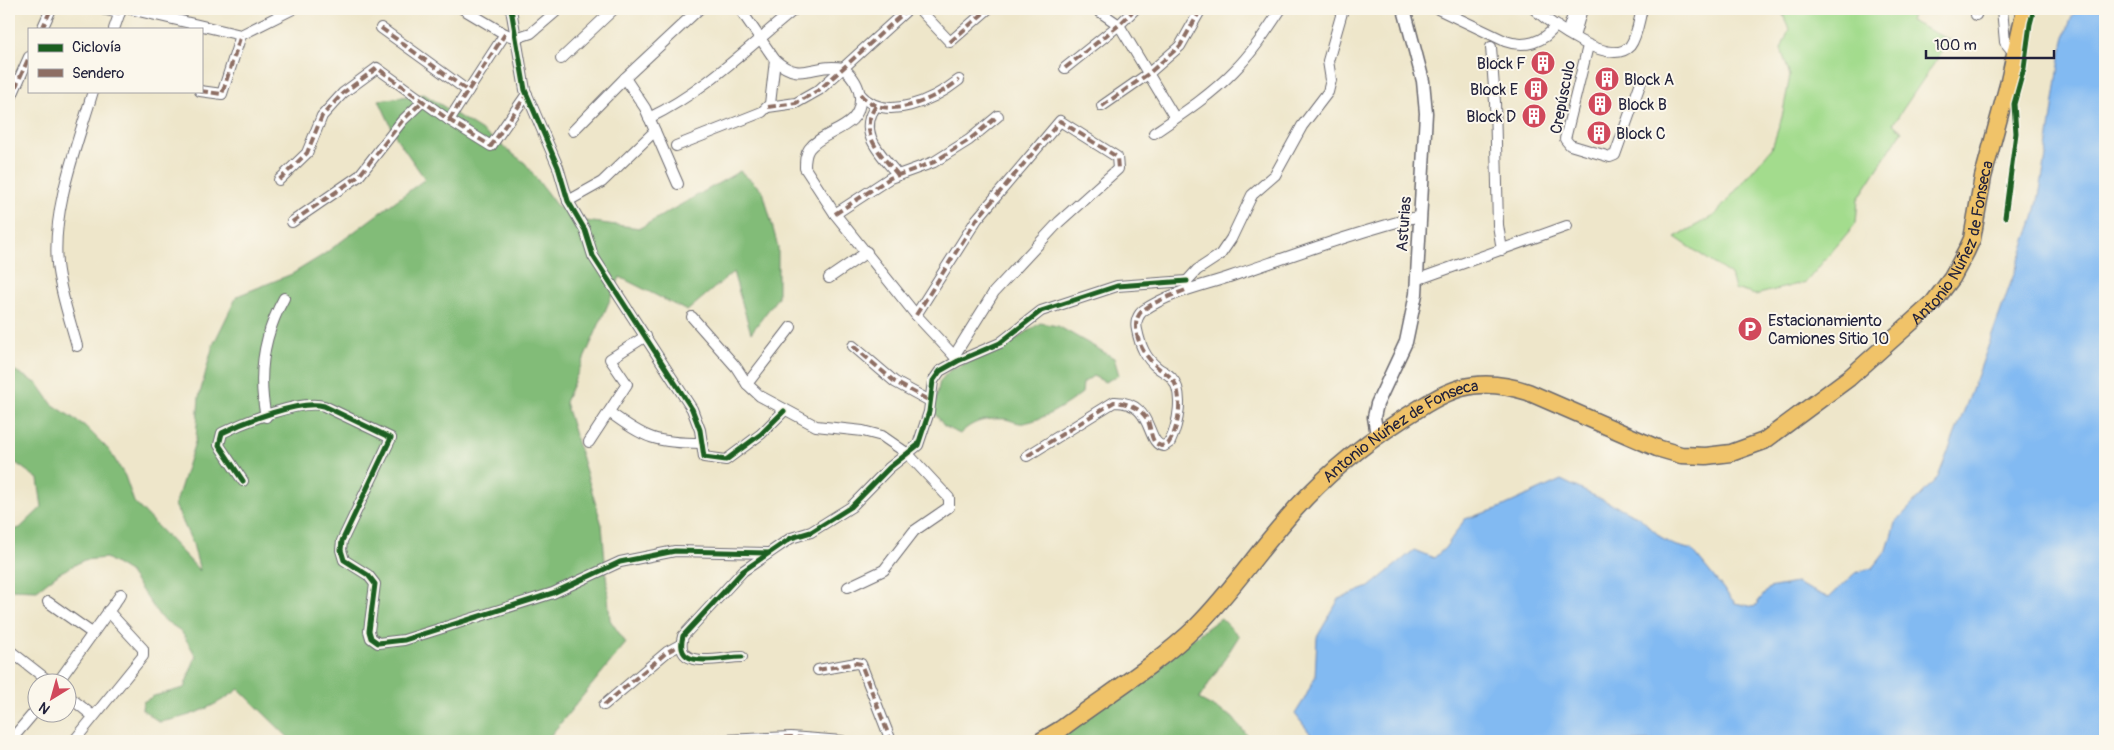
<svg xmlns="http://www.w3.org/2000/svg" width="2114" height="750" viewBox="0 0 2114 750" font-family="Pangolin,sans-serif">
<rect width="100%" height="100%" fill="#fbf7ec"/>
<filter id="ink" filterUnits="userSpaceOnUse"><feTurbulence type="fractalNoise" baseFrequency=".02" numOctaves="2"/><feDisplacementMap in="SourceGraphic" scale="10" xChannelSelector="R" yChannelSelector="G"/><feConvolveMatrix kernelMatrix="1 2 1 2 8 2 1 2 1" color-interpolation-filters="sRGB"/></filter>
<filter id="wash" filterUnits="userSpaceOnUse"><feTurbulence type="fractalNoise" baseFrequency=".0096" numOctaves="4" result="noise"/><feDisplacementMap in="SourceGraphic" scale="20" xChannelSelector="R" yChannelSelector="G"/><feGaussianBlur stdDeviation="1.12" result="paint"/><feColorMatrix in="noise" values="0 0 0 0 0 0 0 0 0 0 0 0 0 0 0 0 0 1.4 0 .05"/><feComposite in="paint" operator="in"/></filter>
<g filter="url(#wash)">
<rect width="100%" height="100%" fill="#eee6ca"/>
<!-- green -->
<polygon fill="#a3dc8d" stroke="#627f64" points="1781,9 1914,9 1910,21 1950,40 1893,124 1902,131 1858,199 1856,223 1806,282 1755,295 1735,289 1731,275 1675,237 1715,215 1772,148 1782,117 1790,76 1781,49 1789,30"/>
<!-- forest -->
<g fill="#82bc78" stroke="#526f5a">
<path d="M 424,94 L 482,131 L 525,163 L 556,205 L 585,221 L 640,228 L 740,171 L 763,191 L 778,247 L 778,297 L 751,333 L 733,272 L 687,311 L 620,277 L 565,402 L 602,525 L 610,620 L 626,643 L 546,741 L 292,741 L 239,689 C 212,708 191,717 159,722 L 142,709 L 143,702 L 154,696 L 184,688 L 196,656 L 181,631 L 161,618 L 129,572 L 106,558 L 84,560 L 59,573 L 37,590 L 9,589 L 9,531 L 20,528 L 42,507 L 38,479 L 9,458 L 9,361 L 12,369 L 38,384 L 52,404 L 85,426 L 109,450 L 125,476 L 134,502 L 200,571 L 193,544 L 175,505 L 196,439 L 199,397 L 213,345 L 237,296 L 292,274 L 323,255 L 425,179 L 397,139 L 379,100 Z"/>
<path d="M 1040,323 L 1058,326 L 1114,358 L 1119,375 L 1105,382 L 1093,376 L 1083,383 L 1082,393 C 1066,405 1045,419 1024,423 C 1018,424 1011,420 1005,419 C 987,418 972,421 960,434 L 944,426 L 933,411 L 940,381 L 950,370 L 1009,344 Z"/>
<polygon points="1221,618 1239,636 1199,699 1232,717 1252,741 1050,741"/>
</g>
<!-- water -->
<path fill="#82baf2" stroke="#526e96" d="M 2076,9 L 2105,9 L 2105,741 L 1316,741 L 1295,714 L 1305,698 L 1315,677 L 1317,637 L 1339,599 L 1369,587 L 1414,550 L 1434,558 L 1445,548 L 1465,519 L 1497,509 L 1561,480 L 1639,517 L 1664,540 L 1674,545 L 1692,550 L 1735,603 L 1754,607 L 1769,588 L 1796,583 L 1829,598 L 1855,573 L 1873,568 L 1887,550 L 1895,523 L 1938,477 L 1976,380 L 2034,218 C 2044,177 2049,135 2055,93 C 2059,65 2062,34 2076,9 Z"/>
</g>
<g filter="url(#ink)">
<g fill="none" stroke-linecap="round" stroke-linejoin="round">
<defs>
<g id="minor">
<polyline points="101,9 120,13"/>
<polyline points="130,9 241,35 293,9"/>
<polyline points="463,9 505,34 516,38 531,33 559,9"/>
<polyline points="511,9 525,90 558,167 568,201 585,230 593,256 692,409 700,430 704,457 726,460 761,434 784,411"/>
<path d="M 740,9 L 775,60 C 801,84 814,62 843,68 C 853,76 859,85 860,97 C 862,130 824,129 809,149 C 805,155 805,161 805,168 L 835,214 L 916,315 L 958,360"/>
<polyline points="919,9 950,42 988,9"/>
<polyline points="1096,9 1119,25 1175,118"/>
<path d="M 1438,9 L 1505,41 C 1524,48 1544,43 1556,25"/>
<path d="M 1534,9 C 1550,23 1610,68 1630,46 C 1637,37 1639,20 1642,9"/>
<polyline points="2002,9 2005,42 2014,53"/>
<polyline points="1976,15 1978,9"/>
<polyline points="381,28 468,91"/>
<polyline points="42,29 51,9"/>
<polyline points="114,29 121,9"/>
<polyline points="1567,33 1575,9"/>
<polyline points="1574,37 1582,9"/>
<polyline points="1588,46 1565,139 1570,145 1610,157 1615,155 1642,79"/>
<polyline points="1491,47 1495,102 1498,225 1502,250"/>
<polyline points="561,59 614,9"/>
<polyline points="1065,68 1119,25 1135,9"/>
<polyline points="625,78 645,108 678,184"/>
<polyline points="200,91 222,94 241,35"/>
<path d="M 860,94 C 885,124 935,99 959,80"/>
<polyline points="10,100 29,57"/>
<path d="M 876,106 C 856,133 882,155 898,175"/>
<polyline points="1102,106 1148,74 1180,46 1201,9"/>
<polyline points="768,107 796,103 819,90 908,9"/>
<path d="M 649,118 C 705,91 747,48 795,9"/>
<polyline points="449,120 505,34"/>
<polyline points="573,131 625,78 699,9"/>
<path d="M 1154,133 C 1182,114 1211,95 1234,71 C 1253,52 1267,30 1281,9"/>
<polyline points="676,146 762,112 770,104 775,60"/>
<polyline points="279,180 307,153 322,116 343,93 377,68 449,120 491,146 527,94"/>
<polyline points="568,201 602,182 655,131"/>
<polyline points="835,214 890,178 934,162 969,140 998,116"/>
<polyline points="292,222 359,176 402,121 423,101"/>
<polyline points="829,278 867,252"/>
<polyline points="1416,280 1567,226"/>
<polyline points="1188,288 1187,281 1197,270 1220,255 1231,239 1252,195 1275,175 1302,126 1328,92 1331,80 1328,61 1343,9"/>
<polyline points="916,315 977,219 1060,121 1117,157 1118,169 1059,222 994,292 954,356"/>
<polyline points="692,317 736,367 747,384 760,396 816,426 863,431 882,436 908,454 949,498 949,507 914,531 884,570 848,587"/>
<path d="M 77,346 C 70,320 60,292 57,264 C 52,207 77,146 93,91"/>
<polyline points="853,346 895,382 930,401"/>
<polyline points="747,384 791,327"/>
<path d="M 609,412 C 646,439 656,443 702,443"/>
<path d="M 266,417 C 257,374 263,336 284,298"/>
<polyline points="589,442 627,384 610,359 646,336"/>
<path d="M 1027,456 L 1114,402 C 1155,401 1145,445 1164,446 L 1170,442 C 1178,425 1185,392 1171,377 C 1167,373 1162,371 1158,368 C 1145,358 1140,345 1137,330 C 1135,322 1138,314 1144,310 C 1170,292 1203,286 1232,276 C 1294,255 1356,232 1420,216"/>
<path d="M 243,481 L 219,445 L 222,433 C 244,422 301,399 324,406 L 391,438 L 342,541 L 341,550 L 344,560 L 368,575 L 375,584 L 369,631 L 371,638 L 378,643 L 404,640 L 553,593 L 620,562 L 675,551 L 768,553"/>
<polyline points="48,602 92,633"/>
<polyline points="9,650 50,682"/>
<path d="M 742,657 C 721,657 673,672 683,636 L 743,571 L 791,538 L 811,532 L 851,507 L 889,468 L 918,445 L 929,412 L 933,381 L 940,371 L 958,361 L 1000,343 L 1041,311 L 1117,286 L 1187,281"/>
<polyline points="818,670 856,663 861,664 891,741"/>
<polyline points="58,682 121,594"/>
<polyline points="68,696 93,716"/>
<polyline points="604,705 667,652 680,645"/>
<polyline points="725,740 791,737 842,741"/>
<polyline points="10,741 38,708"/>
<polyline points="74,741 143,656 143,649 108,611"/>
</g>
<polyline id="tertiary" points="1377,435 1374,417 1377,404 1406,342 1416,294 1426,113 1423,81 1404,9"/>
<g id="primary">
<path id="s1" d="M 1041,741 L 1061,729 C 1106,695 1157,665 1197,626 C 1227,596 1252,560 1280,527 C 1314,485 1356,449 1401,420 C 1447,390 1473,374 1528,392 L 1657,448 L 1681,455 L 1706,456 L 1731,453 L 1764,441 L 1849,378 L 1933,303 L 1952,278 L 1966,252 L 1972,239 L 1983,177 L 2009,81 L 2025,9"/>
</g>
</defs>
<!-- minor casing -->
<use href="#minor" stroke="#69676d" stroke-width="12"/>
<!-- tertiary casing -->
<use href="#tertiary" stroke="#69676d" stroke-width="15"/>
<!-- primary casing -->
<use href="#primary" stroke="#69676d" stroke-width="19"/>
<!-- minor -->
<use href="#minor" stroke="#fff" stroke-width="10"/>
<!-- tertiary -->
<use href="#tertiary" stroke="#fff" stroke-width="12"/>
<!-- primary -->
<use href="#primary" stroke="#f0c369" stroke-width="16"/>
<!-- quiet -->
<g stroke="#8d6e63" stroke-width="4" stroke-dasharray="8 4" stroke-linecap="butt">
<polyline points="101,9 120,13"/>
<polyline points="1976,15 1978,9"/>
<polyline points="381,28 468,91"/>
<polyline points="42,29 51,9"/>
<polyline points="950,42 988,9"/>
<polyline points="1065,68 1119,25 1135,9"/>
<polyline points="200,91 222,94 241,35"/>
<path d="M 860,94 C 885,124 935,99 959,80"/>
<polyline points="10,100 29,57"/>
<path d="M 876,106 C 856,133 882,155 898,175"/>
<polyline points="1102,106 1148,74 1180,46 1201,9"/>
<polyline points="768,107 796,103 819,90 908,9"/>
<polyline points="449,120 505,34"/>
<polyline points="279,180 307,153 322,116 343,93 377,68 449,120 491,146 527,94"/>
<polyline points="835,214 890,178 934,162 969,140 998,116"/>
<polyline points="292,222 359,176 402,121 423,101"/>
<polyline points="916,315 977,219 1060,121 1117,157 1118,169"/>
<polyline points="853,346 895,382 930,401"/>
<path d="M 1027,456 L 1114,402 C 1128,402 1146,411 1149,424 C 1151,431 1151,437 1155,443 L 1161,446 L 1168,444 C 1179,429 1184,396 1173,380 C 1168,373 1159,370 1153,363 C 1141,352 1128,324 1142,311 C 1154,301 1174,295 1188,289"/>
<polyline points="818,670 856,663 861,664 891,741"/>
<polyline points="604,705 667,652 680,645"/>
<polyline points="725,740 791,737 842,741"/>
</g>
<defs>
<g id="cycleway">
<polyline points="511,9 525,90 558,167 568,201 585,230 593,256 692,409 700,430 704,457 726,460 761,434 784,411"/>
<polyline points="2005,217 2016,133 2014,104 2024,68 2030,24 2034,9"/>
<path d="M 243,481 L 219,445 L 222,433 C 244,422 301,399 324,406 L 391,438 L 342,541 L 341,550 L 344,560 L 368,575 L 375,584 L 369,631 L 371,638 L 378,643 L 404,640 L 553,593 L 620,562 L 675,551 L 768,553"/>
<path d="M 742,657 C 721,657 673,672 683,636 L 743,571 L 791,538 L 811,532 L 851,507 L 889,468 L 918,445 L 929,412 L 933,381 L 940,371 L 958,361 L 1000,343 L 1041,311 L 1117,286 L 1187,281"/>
</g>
</defs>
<!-- cycleway casing -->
<use href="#cycleway" stroke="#fbf7ec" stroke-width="8"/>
<!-- cycleway -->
<use href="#cycleway" stroke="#1b5e20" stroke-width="5"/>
</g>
</g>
<!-- icons -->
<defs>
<symbol id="building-disc" viewBox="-11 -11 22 22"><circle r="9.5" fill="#d1495b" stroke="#fbf7ec"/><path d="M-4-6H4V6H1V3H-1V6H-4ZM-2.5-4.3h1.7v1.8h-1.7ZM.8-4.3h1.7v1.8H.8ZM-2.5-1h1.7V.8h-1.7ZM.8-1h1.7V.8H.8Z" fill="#fff"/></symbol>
<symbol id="parking-disc" viewBox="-11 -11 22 22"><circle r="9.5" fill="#d1495b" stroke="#fbf7ec"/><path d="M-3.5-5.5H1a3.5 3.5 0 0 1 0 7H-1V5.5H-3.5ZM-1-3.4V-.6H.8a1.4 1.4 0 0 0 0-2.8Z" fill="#fff"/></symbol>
</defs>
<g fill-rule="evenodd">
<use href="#building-disc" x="1529" y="49" width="28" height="28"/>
<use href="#building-disc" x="1593" y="65" width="28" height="28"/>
<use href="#building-disc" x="1522" y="75" width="28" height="28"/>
<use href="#building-disc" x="1586" y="90" width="28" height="28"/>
<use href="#building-disc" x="1520" y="102" width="28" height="28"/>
<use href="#building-disc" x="1585" y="119" width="28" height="28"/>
<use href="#parking-disc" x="1736" y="315" width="28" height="28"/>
</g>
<g text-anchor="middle" stroke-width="4" stroke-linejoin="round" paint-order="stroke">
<!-- poi labels -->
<g font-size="16" fill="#22223b" stroke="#fbf7ec" text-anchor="start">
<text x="1526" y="69" text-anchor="end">Block F</text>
<text x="1624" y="85">Block A</text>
<text x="1518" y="95" text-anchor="end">Block E</text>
<text x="1618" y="110">Block B</text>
<text x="1516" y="122" text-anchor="end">Block D</text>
<text x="1616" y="139">Block C</text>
<text x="1768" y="326">Estacionamiento<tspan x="1768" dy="18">Camiones Sitio 10</tspan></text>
</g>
<!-- street labels -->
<g font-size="16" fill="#22223b" stroke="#fbf7ec">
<text transform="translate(1562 97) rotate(-79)" y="6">Crepúsculo</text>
<text transform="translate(1403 224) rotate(-86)" y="6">Asturias</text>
<text dy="6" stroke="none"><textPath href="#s1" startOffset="1155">Antonio Núñez de Fonseca</textPath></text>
<text dy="6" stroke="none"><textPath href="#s1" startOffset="480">Antonio Núñez de Fonseca</textPath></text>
</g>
</g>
<!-- margin -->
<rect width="2114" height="750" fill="none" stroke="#fbf7ec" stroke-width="30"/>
<!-- legend -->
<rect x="28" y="28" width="175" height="65" fill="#fbf7ec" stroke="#a4a2a5"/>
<rect x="38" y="44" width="25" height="8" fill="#1b5e20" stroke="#a4a2a5"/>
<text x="72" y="52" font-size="15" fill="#22223b">Ciclovía</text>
<rect x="38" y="69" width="25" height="8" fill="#8d6e63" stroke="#a4a2a5"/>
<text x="72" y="78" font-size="15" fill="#22223b">Sendero</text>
<!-- north arrow -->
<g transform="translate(52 698) rotate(217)"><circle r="24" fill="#fbf7ec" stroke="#a4a2a5"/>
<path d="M0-4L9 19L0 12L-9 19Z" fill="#d1495b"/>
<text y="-8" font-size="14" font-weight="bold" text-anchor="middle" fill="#22223b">N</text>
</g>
<!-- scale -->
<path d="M1926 50v8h128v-8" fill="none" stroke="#22223b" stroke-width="2.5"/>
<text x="1934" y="50" font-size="15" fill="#22223b" stroke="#fbf7ec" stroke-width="4" paint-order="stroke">100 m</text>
</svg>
